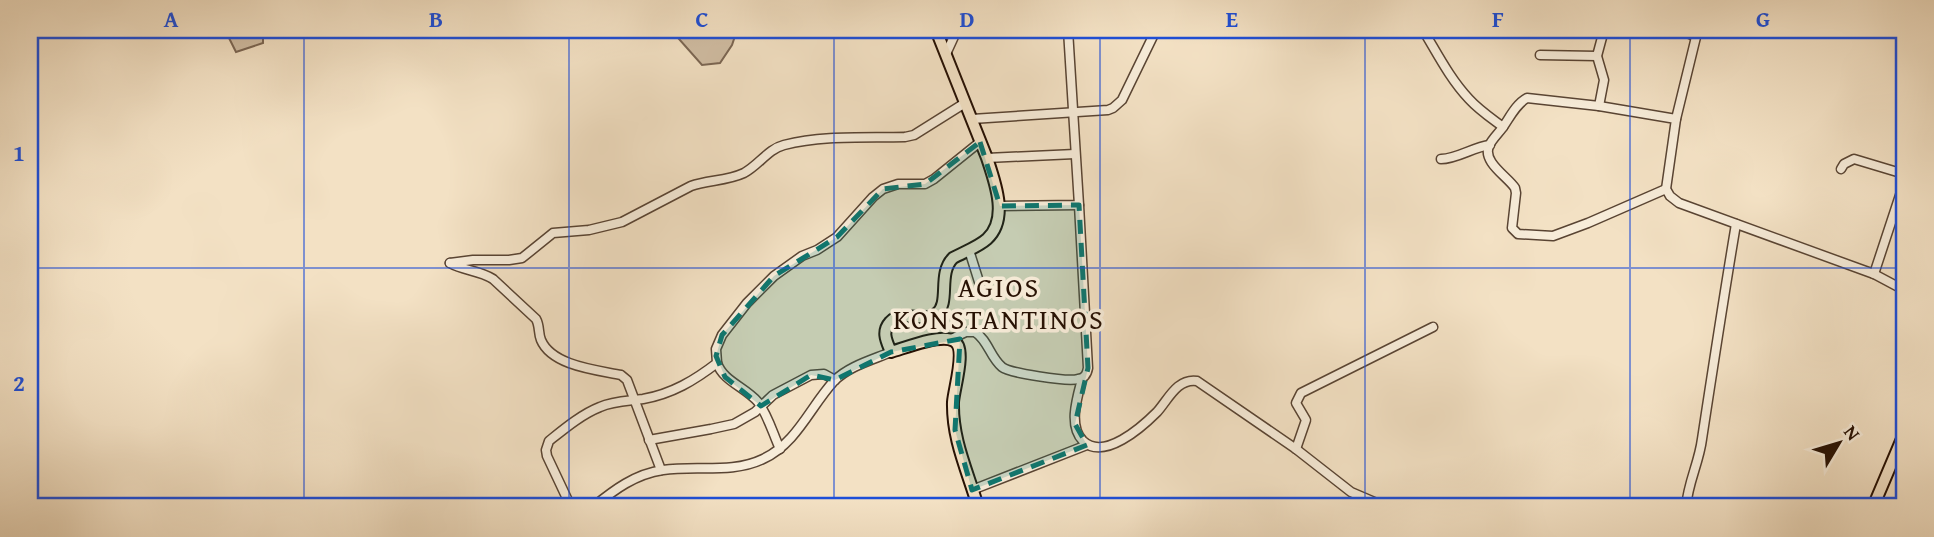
<svg xmlns="http://www.w3.org/2000/svg" width="1934" height="537" viewBox="0 0 1934 537" font-family="'Gentium Book Plus',serif">
<rect width="100%" height="100%" fill="#f3e1c4"/>
<filter id="stains"><feTurbulence type="fractalNoise" baseFrequency=".00286" numOctaves="4"/><feColorMatrix values="0 0 0 0 .2 0 0 0 0 .09 0 0 0 0 .02 0 0 0 .5 -.17"/></filter>
<radialGradient id="worn" r=".72"><stop offset=".6" stop-color="#630" stop-opacity="0"/><stop offset="1" stop-color="#630" stop-opacity=".3"/></radialGradient>
<!-- green -->
<g fill="#d0bda3" stroke="#7b6653" stroke-width="2">
<polygon points="225,30 263,30 263,43 236,52"/>
<polygon points="671,30 737,30 732,45 720,63 702,65"/>
</g>
<g fill="none" stroke-linecap="round" stroke-linejoin="round">
<defs>
<g id="minor">
<path d="M 1423,30 C 1437,53 1450,79 1469,99 C 1479,110 1491,118 1503,127 C 1510,117 1516,104 1527,98 L 1599,106 L 1604,80 L 1597,56 L 1604,30"/>
<polyline points="1681,30 1696,37 1698,30"/>
<polyline points="946,54 957,30"/>
<polyline points="1540,55 1597,56"/>
<polyline points="1599,106 1676,119 1666,189 1670,196 1679,203 1874,274 1904,290"/>
<polyline points="972,119 1108,110 1113,108 1122,100 1156,30"/>
<polyline points="1676,119 1696,37"/>
<path d="M 1503,127 C 1499,133 1492,139 1489,146 C 1482,162 1508,177 1515,188 L 1516,193 L 1512,228 L 1518,234 L 1553,236 L 1588,223 L 1666,189"/>
<polyline points="987,158 1075,154"/>
<path d="M 1441,159 C 1457,159 1473,147 1490,145"/>
<polyline points="1841,169 1844,164 1854,159 1904,174"/>
<polyline points="999,206 1079,205 1068,30"/>
<polyline points="969,250 980,285"/>
<path d="M 450,263 L 473,260 L 509,260 L 522,258 L 553,233 L 589,230 L 622,222 L 691,186 C 708,180 727,181 744,173 C 759,165 768,149 784,145 C 823,135 865,138 905,137 L 914,135 L 965,103"/>
<path d="M 450,263 C 464,271 479,270 493,279 L 536,319 C 540,326 538,333 541,340 C 552,366 597,370 621,375 L 627,380 L 661,470"/>
<polyline points="1874,274 1904,183"/>
<path d="M 951,339 L 966,332 L 975,332 C 988,340 990,357 1002,367 C 1009,373 1068,382 1078,379 C 1085,378 1087,374 1088,368 L 1079,205"/>
<path d="M 717,363 C 723,381 745,387 758,402 C 768,415 773,434 780,449"/>
<path d="M 1082,379 C 1077,398 1068,426 1083,441 C 1104,461 1142,427 1157,412 C 1168,400 1177,378 1197,381 L 1296,449 L 1351,492 L 1386,507"/>
<polyline points="649,440 711,429 734,424 755,412 773,395 811,375 824,374 835,380"/>
<polyline points="1296,449 1306,420 1296,403 1301,393 1433,327"/>
<polyline points="972,490 1087,445"/>
<path d="M 571,507 L 547,456 L 546,450 L 549,441 C 564,429 582,414 600,407 C 613,401 629,401 643,399 C 672,394 695,380 717,363 L 716,349 L 722,335 L 747,303 L 774,276 L 802,256 L 817,250 L 837,237 L 873,197 L 883,189 L 898,184 L 925,184 L 934,179 L 980,142"/>
<path d="M 593,507 C 614,490 635,474 663,470 C 696,465 732,474 763,459 C 797,443 810,407 834,381 C 849,366 872,360 891,352"/>
<path d="M 1686,507 C 1688,482 1699,463 1702,439 C 1713,367 1724,295 1736,224"/>
</g>
<g id="major">
<path d="M 936,30 L 987,158 C 995,182 1009,219 987,239 C 978,247 964,252 953,258 C 937,274 951,303 936,314 C 923,324 902,308 890,322 C 881,332 887,342 891,352 C 905,348 941,333 954,341 C 967,348 954,388 953,402 C 952,440 968,472 978,507"/>
<polyline points="1873,507 1904,434"/>
</g>
</defs>
<!-- minor casing -->
<use href="#minor" stroke="#594433" stroke-width="11"/>
<!-- major casing -->
<use href="#major" stroke="#261003" stroke-width="14"/>
<!-- minor -->
<use href="#minor" stroke="#f7ecd9" stroke-width="8"/>
<!-- major -->
<use href="#major" stroke="#f3e1c4" stroke-width="10"/>
</g>
<!-- marked area -->
<path fill="#0f766e" fill-opacity="0.2" stroke="#0f766e" stroke-width="5" stroke-dasharray="14 9" stroke-linejoin="round" d="M 980,142 L 1000,206 L 1079,205 L 1088,368 L 1075,424 L 1087,445 L 972,490 L 955,430 L 960,339 L 891,352 L 835,380 L 811,375 L 761,406 L 725,377 L 716,356 L 722,335 L 774,276 L 837,237 L 883,189 L 925,184 Z"/>
<!-- grid -->
<path fill="none" stroke="#1d4ed8" stroke-width="2" stroke-opacity="0.55" d="M 304,30 L 304,507M 569,30 L 569,507M 834,30 L 834,507M 1100,30 L 1100,507M 1365,30 L 1365,507M 1630,30 L 1630,507M 30,268 L 1904,268"/>
<g text-anchor="middle" stroke-width="7" stroke-linejoin="round" paint-order="stroke">
<!-- quarter labels -->
<g font-size="28" letter-spacing="2" fill="#261003" stroke="#f7ecd9">
<text x="999" y="297">AGIOS<tspan x="999" dy="32">KONSTANTINOS</tspan></text>
</g>
</g>
<!-- margin -->
<rect width="1934" height="537" fill="none" stroke="#f3e1c4" stroke-width="77"/>
<!-- north arrow -->
<g transform="translate(1839 443) rotate(52)" stroke="#f7ecd9" stroke-width="5" paint-order="stroke">
<path d="M0-5L12 26L0 18L-12 26Z" fill="#261003"/>
<text y="-10" font-size="19" font-weight="bold" text-anchor="middle" fill="#261003">N</text>
</g>
<rect x="38" y="38" width="1858" height="460" fill="none" stroke="#1d4ed8" stroke-width="2.5"/>
<g font-size="23" text-anchor="middle" font-weight="bold" fill="#1d4ed8">
<text x="171" y="27">A</text>
<text x="436" y="27">B</text>
<text x="702" y="27">C</text>
<text x="967" y="27">D</text>
<text x="1232" y="27">E</text>
<text x="1498" y="27">F</text>
<text x="1763" y="27">G</text>
<text x="19" y="161">1</text>
<text x="19" y="391">2</text>
</g>
<rect width="100%" height="100%" filter="url(#stains)"/>
<rect width="100%" height="100%" fill="url(#worn)"/>
</svg>
